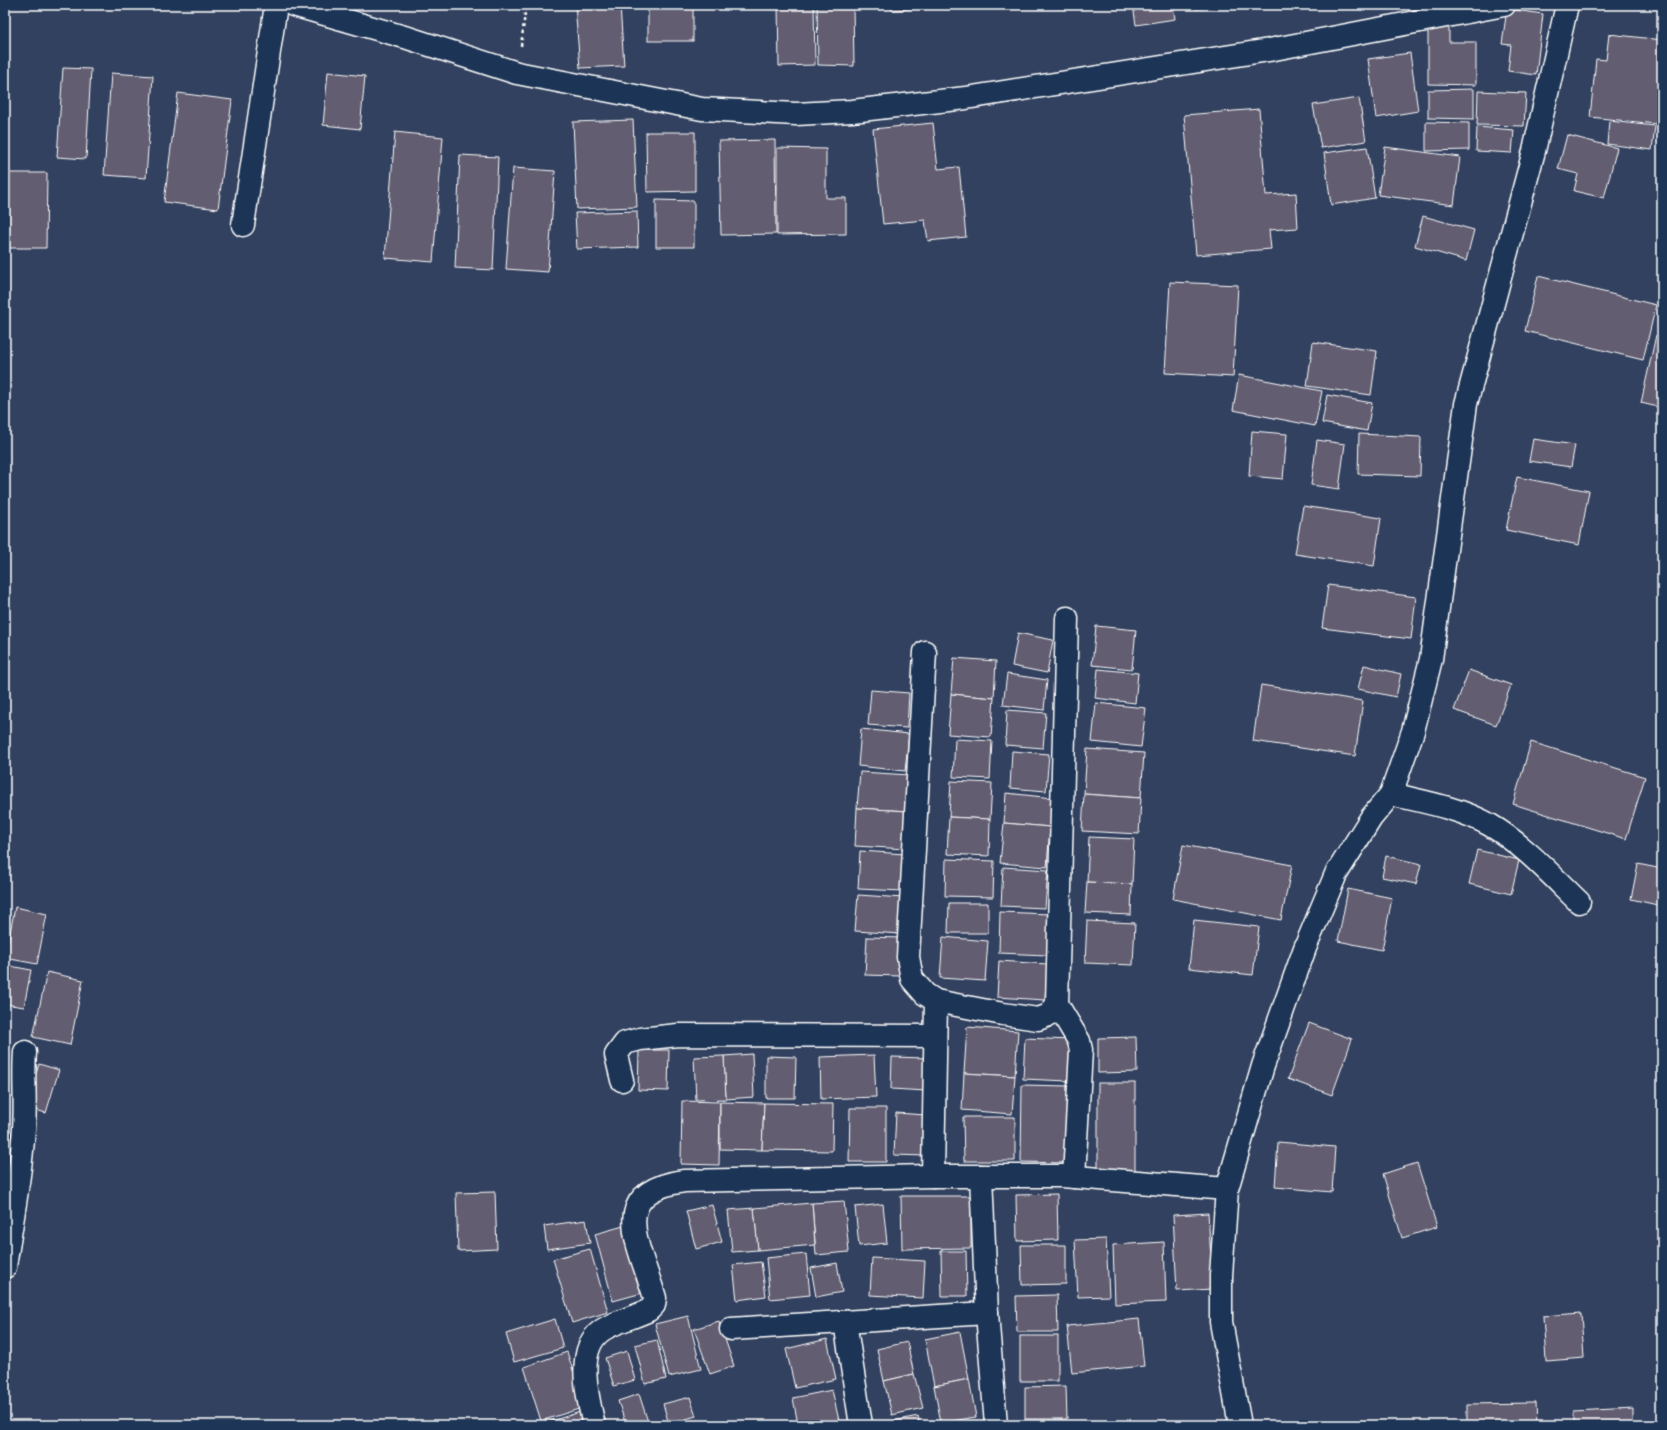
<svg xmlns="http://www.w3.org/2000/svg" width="1667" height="1430" viewBox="0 0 1667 1430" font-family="Mali,sans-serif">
<rect width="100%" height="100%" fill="#32415f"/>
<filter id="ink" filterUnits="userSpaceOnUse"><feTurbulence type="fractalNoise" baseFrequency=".025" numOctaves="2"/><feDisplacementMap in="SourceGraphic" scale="8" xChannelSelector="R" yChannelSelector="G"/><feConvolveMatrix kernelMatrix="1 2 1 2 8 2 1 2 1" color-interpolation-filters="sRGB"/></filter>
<g filter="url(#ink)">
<!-- building -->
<g fill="#625d71" stroke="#fff">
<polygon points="575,5 620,5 624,66 580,68"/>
<rect x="648" y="5" width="45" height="36"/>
<polygon points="778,5 814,5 815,65 779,66"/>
<polygon points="817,5 853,5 854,66 818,65"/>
<polygon points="892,5 954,5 954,6 892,10"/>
<polygon points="1133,5 1173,5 1175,19 1136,25"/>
<polygon points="1195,5 1225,5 1196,9"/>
<polygon points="1507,9 1543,14 1536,75 1508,71 1511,45 1502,44"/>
<polygon points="1428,24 1449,25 1449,42 1476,42 1476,85 1428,84"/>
<polygon points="1609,34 1662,40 1662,64 1656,124 1590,117 1596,59 1606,60"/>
<polygon points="1410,53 1418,111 1376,118 1368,59"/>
<polygon points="63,68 91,69 86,159 57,157"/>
<polygon points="328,72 365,76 360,129 323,125"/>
<polygon points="111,73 153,76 146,178 104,175"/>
<polygon points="1662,88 1662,131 1657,130"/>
<polygon points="1474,89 1474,119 1428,118 1428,90"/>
<polygon points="1478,91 1526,93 1524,126 1477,125"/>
<polygon points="178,93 232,100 218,209 164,202"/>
<polygon points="1359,98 1366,141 1321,148 1313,105"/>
<polygon points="1259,109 1266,195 1296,193 1298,228 1269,230 1271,249 1196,255 1184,115"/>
<polygon points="633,120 637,207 577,209 573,122"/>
<polygon points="1609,121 1655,126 1652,150 1607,144"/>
<polygon points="1426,122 1469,123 1469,150 1426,151"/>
<polygon points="933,123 938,169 959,167 966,237 928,241 925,220 883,224 873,129"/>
<polygon points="1477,127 1514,130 1512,153 1476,151"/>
<polygon points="395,132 443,137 433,262 385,258"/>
<polygon points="646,132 695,132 695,191 647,192"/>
<polygon points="1567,135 1617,148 1604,198 1574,191 1578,174 1558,169"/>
<polygon points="775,140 776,234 721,235 719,141"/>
<polygon points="1367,147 1375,198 1331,205 1324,153"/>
<polygon points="1385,147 1460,157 1454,205 1378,195"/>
<polygon points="777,148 826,149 826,198 846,198 846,234 777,235"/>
<polygon points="460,155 498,157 493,270 455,268"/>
<polygon points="513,168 555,171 548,272 506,269"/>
<polygon points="5,173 47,173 46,248 5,248"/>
<polygon points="656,200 694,201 694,247 656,247"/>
<polygon points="637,211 638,247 577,249 575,213"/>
<polygon points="1423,216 1474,230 1466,261 1415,246"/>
<polygon points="1538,276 1656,305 1643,360 1525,331"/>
<polygon points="1170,282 1238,285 1233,377 1165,373"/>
<polygon points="1656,335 1662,337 1662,408 1641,403"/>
<polygon points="1313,342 1377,351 1371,395 1307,386"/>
<polygon points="1239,375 1322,391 1315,426 1233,410"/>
<polygon points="1327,395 1372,403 1367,431 1322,423"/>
<polygon points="1252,431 1287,434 1283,479 1249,476"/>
<polygon points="1359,434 1421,437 1420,476 1358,474"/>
<polygon points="1533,439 1575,445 1571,467 1529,461"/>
<polygon points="1317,440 1345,444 1339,489 1311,485"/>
<polygon points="1517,477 1589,491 1579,545 1506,530"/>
<polygon points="1303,506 1381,518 1374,566 1295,554"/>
<polygon points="1328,585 1416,597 1411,639 1322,628"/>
<polygon points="1096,626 1136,630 1132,669 1092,665"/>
<polygon points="1018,633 1053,640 1047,673 1012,666"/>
<polygon points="954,658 996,661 994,698 951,694"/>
<polygon points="1364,665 1401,674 1396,697 1358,689"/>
<polygon points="1098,669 1138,673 1135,703 1095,698"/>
<polygon points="1469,670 1511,685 1496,725 1454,710"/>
<polygon points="1007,674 1047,680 1044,710 1003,705"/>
<polygon points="1261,685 1363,701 1355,756 1253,741"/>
<polygon points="871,690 909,693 907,728 868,725"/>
<polygon points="951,694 994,698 991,737 948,734"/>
<polygon points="1096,703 1146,708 1141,747 1092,742"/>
<polygon points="1007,710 1046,713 1043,748 1005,745"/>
<polygon points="861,729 909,734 905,771 858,766"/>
<polygon points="955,739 992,741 990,779 953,777"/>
<polygon points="1531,742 1645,777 1626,839 1513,804"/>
<polygon points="1087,749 1144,753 1141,798 1084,794"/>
<polygon points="1012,751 1049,754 1046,791 1010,788"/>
<polygon points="860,772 910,775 908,811 857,808"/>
<polygon points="951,781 992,783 990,819 949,817"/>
<polygon points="1006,793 1053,798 1050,827 1004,823"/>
<polygon points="1084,794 1141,798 1139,834 1082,831"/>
<polygon points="857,808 908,811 906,849 855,846"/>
<polygon points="949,817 990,819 989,856 947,854"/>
<polygon points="1004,823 1050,827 1047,867 1000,863"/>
<polygon points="1089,837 1134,839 1132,884 1087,882"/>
<polygon points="1183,845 1292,865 1281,920 1173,899"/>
<polygon points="1477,850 1519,860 1511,894 1469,884"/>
<polygon points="860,851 905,854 903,891 858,889"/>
<polygon points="1386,856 1421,864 1416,884 1382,877"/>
<polygon points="946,859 994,861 993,897 945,896"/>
<polygon points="1638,864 1662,869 1662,906 1631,899"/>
<polygon points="1003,867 1048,870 1045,908 1001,906"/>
<polygon points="1087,882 1132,884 1131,915 1085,913"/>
<polygon points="1348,889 1392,898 1382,950 1338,941"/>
<polygon points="858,895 904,898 901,934 855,931"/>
<polygon points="949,903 988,903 988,933 948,933"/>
<polygon points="15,907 47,914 37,964 5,958"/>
<polygon points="1000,912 1049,914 1047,955 999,953"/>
<polygon points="1194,920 1259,927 1253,975 1189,968"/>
<polygon points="1087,921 1135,923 1133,965 1085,963"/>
<polygon points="867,937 902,938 901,976 865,975"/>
<polygon points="943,937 988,941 985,981 940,978"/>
<polygon points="999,961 1047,964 1045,1000 997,997"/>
<polygon points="5,965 31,970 24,1007 5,1004"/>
<polygon points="47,972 83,980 70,1045 33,1037"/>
<polygon points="1309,1023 1352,1039 1332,1095 1288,1079"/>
<polygon points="967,1027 1018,1031 1015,1076 964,1073"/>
<polygon points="1136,1037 1137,1072 1098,1073 1098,1038"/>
<polygon points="1025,1038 1070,1040 1069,1081 1023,1079"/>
<polygon points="639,1050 669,1050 668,1091 638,1090"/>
<polygon points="752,1054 754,1097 726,1099 724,1056"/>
<polygon points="874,1055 876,1097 821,1099 820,1057"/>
<polygon points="724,1056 726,1099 696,1100 694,1057"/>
<polygon points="766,1056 796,1057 795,1098 766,1098"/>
<polygon points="892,1057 927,1058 926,1091 891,1089"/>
<polygon points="39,1064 59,1070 46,1113 26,1107"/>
<polygon points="964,1073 1015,1076 1012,1114 962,1110"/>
<rect x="1098" y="1083" width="37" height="91"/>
<polygon points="1022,1085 1068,1086 1066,1163 1021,1162"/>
<polygon points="682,1101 720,1102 719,1165 681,1164"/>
<polygon points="720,1102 764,1103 762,1150 720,1149"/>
<polygon points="764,1103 833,1104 832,1151 762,1150"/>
<polygon points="850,1108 886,1108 886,1162 849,1162"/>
<polygon points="896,1113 926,1115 925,1156 894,1155"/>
<polygon points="963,1117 1015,1117 1015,1161 964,1161"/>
<polygon points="1278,1142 1335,1147 1332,1192 1275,1187"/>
<polygon points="1417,1163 1437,1227 1402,1238 1383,1174"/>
<polygon points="495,1192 497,1249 458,1251 456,1193"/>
<polygon points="1057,1194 1058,1240 1017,1241 1016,1195"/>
<polygon points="901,1196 971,1196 971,1248 902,1249"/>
<polygon points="844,1201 849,1252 816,1255 812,1203"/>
<polygon points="812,1203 815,1245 758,1250 754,1208"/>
<polygon points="883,1204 887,1243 859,1246 855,1207"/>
<polygon points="712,1205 722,1242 696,1249 686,1211"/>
<polygon points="754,1208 758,1250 732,1252 728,1210"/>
<polygon points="1208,1213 1213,1289 1177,1291 1173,1215"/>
<polygon points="586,1220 590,1243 547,1249 544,1226"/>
<polygon points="627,1225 646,1292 613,1301 595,1234"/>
<polygon points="1106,1239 1109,1296 1078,1297 1075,1240"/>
<polygon points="1164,1242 1166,1302 1115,1304 1113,1245"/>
<polygon points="1021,1245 1066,1245 1066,1284 1022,1285"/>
<polygon points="590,1249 608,1312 572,1323 553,1259"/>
<polygon points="941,1251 966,1251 967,1296 942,1296"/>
<polygon points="806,1254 810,1295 770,1299 766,1258"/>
<polygon points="872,1258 925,1261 923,1298 870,1295"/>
<polygon points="761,1262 766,1296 737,1300 733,1265"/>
<polygon points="837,1263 842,1292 816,1297 811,1268"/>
<polygon points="1057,1295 1058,1332 1017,1332 1016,1296"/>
<polygon points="1581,1313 1584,1358 1546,1361 1543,1316"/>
<polygon points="688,1316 701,1369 669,1377 655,1324"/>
<polygon points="555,1319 563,1348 514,1362 506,1334"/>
<polygon points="1139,1319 1144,1366 1072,1373 1067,1326"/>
<polygon points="719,1321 734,1366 710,1374 694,1329"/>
<polygon points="960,1332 969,1379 934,1386 925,1339"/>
<rect x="1020" y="1336" width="38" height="45"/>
<polygon points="827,1339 836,1379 795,1388 786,1349"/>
<polygon points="657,1340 666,1379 645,1384 635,1345"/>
<polygon points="907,1342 914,1374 884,1381 877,1349"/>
<polygon points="627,1351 635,1380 614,1386 605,1358"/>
<polygon points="567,1352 585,1407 541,1421 524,1367"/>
<polygon points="914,1374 923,1408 892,1415 884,1381"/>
<polygon points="969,1379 976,1417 941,1423 934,1386"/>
<polygon points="1066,1386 1067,1419 1025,1419 1025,1387"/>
<polygon points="832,1390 840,1425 798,1425 793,1398"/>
<polygon points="639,1394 649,1425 626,1425 618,1401"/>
<polygon points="690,1397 696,1416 669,1424 663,1404"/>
<polygon points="1535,1403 1536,1425 1467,1425 1467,1404"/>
<polygon points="1633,1408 1633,1425 1574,1425 1574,1411"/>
<polygon points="580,1412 584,1425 542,1425 542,1424"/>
<polygon points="918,1416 920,1425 885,1425 884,1423"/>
</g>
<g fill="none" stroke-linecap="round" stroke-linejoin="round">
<defs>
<g id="minor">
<polyline points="293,5 408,38 517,73 702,109 796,114 852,111 966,98 1269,50 1504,5"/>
<polyline points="243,225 276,5"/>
<polyline points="925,652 908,957 912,979 925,994 936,1001 1003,1014 1038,1019 1049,1015 1057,1004 1067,618"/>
<path d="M 1391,794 C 1424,802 1460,808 1490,825 C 1524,845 1551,875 1579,902"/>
<polyline points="1057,1004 1079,1041 1081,1050 1074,1177"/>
<polyline points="622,1080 616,1055 625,1043 640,1039 678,1035 935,1036"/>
<polyline points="933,1176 936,1001"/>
<polyline points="981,1176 987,1313 996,1425"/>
<path d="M 5,1267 C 12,1220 21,1175 24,1128 C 26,1103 23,1077 25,1052"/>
<polyline points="845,1322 861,1425"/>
<polyline points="731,1329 987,1313"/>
<path d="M 594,1425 C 588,1399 575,1350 601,1331 C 612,1323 635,1317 649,1310 L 654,1305 L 655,1298 C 640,1246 605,1192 684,1181 L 933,1176 L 1062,1176 L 1227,1189"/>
<polyline points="1240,1425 1221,1322 1221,1275 1227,1189 1263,1066 1305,948 1336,874 1371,818 1391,794 1413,731 1431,659 1466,404 1534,151 1567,5"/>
</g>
</defs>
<!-- minor casing -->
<use href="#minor" stroke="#fff" stroke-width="25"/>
<!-- path -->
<polyline stroke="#fff" stroke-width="2.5" stroke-dasharray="3 3" stroke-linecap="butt" points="521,46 526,5"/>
<!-- minor -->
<use href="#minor" stroke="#1d3557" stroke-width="22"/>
</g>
</g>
<!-- margin -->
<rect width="1667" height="1430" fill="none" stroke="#1d3557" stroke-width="20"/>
<rect x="10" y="10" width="1647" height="1410" fill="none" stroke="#fff" stroke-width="1.5" filter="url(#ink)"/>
</svg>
